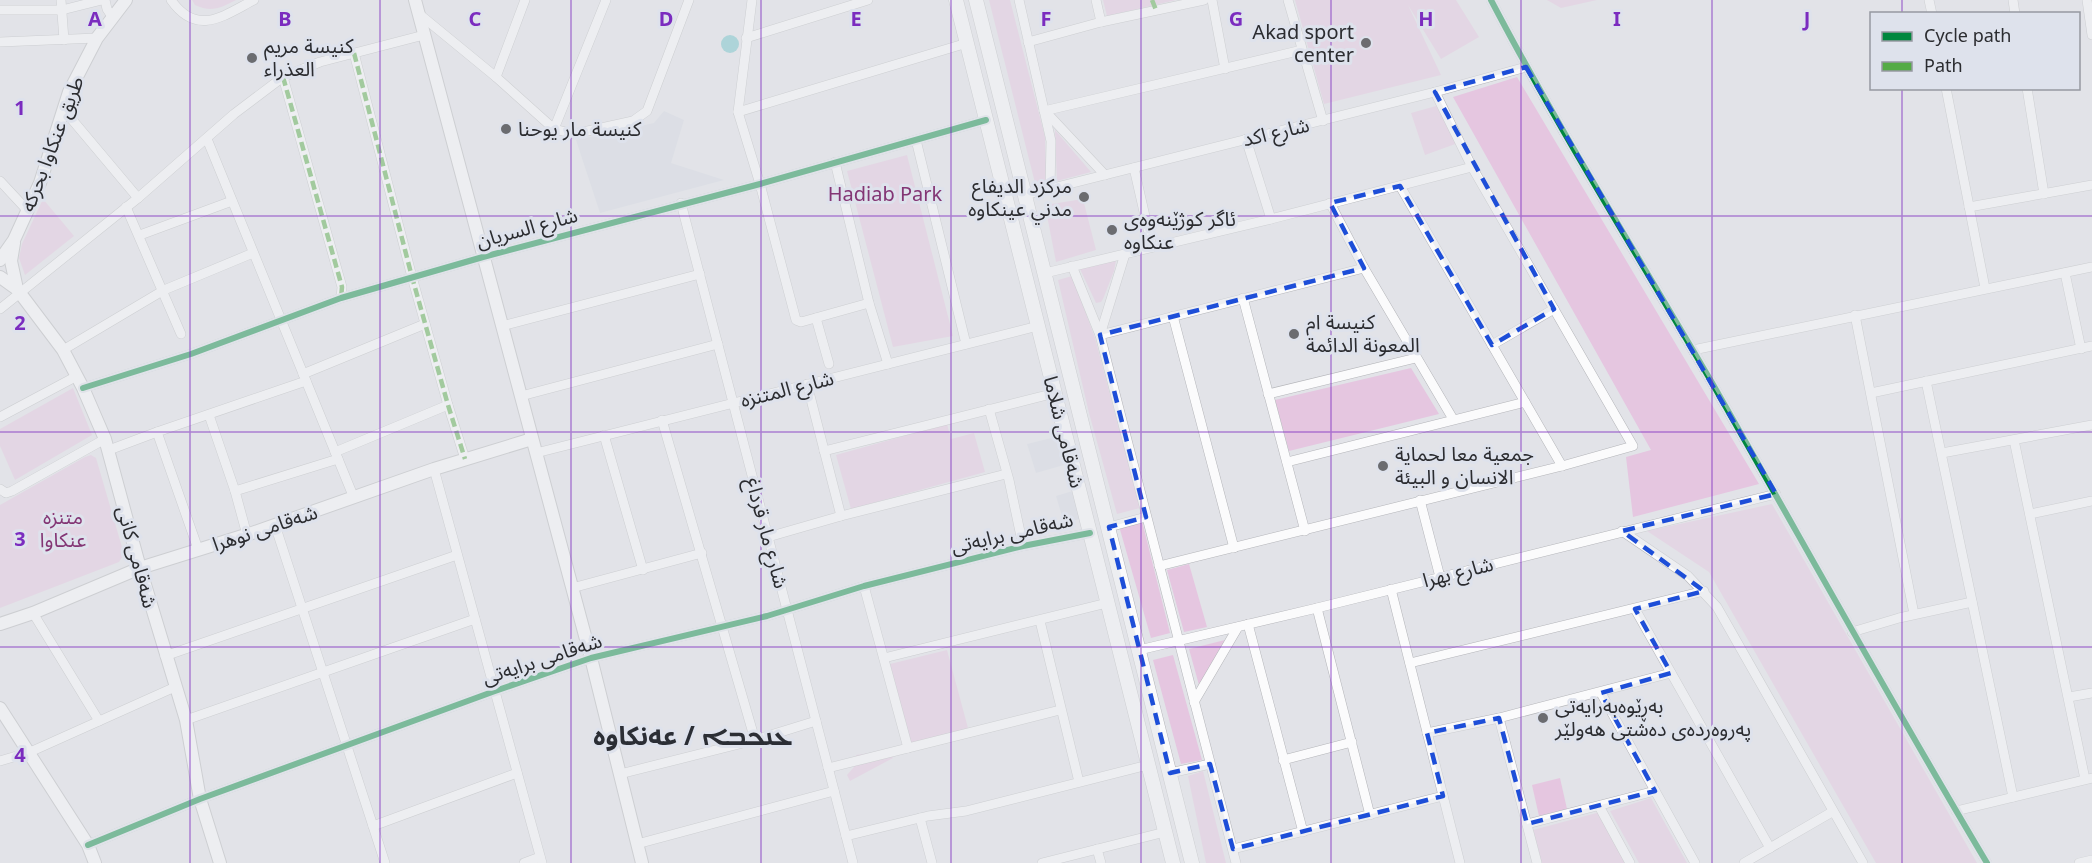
<svg xmlns="http://www.w3.org/2000/svg" width="2092" height="863" viewBox="0 0 2092 863" font-family="'Noto Sans','Noto Sans Arabic','Noto Sans Syriac',sans-serif">
<rect width="100%" height="100%" fill="#e2e3e8"/>
<!-- built -->
<g fill="#d5d8e3">
<polygon points="664,111 684,120 671,163 724,180 600,213 576,140 654,123"/>
<polygon points="1055,437 1064,465 1036,473 1027,444"/>
<polygon points="1076,490 1084,518 1064,523 1056,496"/>
</g>
<!-- green -->
<g fill="#e5c6e0">
<path d="M 192,0 L 236,0 C 221,8 211,13 195,5 Z"/>
<polygon points="989,0 1010,0 1045,137 1046,184 1035,183"/>
<polygon points="1103,0 1176,0 1107,16"/>
<polygon points="1295,0 1456,0 1479,37 1441,59 1408,5 1441,75 1324,104"/>
<polygon points="1547,0 1597,0 1561,8"/>
<polygon points="1517,77 1759,484 1633,517 1626,457 1651,450 1453,97"/>
<polygon points="1436,106 1458,143 1425,155 1411,113"/>
<polygon points="1055,130 1091,172 1057,181"/>
<polygon points="907,155 953,336 893,347 847,171"/>
<polygon points="43,199 74,236 25,275 19,258 22,244"/>
<polygon points="1083,199 1096,250 1056,262 1045,205"/>
<polygon points="1116,260 1114,271 1103,299 1101,302 1096,303 1080,269"/>
<polygon points="1072,276 1095,338 1140,508 1117,514 1089,413 1058,280"/>
<polygon points="1411,368 1439,414 1289,451 1275,400"/>
<polygon points="73,388 92,435 15,480 0,446 0,429"/>
<polygon points="947,424 951,439 974,433 985,472 851,509 836,455"/>
<polygon points="91,455 96,458 124,554 119,562 0,608 0,505 85,457"/>
<polygon points="1772,504 1977,863 1876,863 1709,572 1647,531"/>
<polygon points="1142,521 1170,633 1151,638 1119,526"/>
<polygon points="1189,564 1207,627 1184,632 1167,570"/>
<polygon points="1225,640 1199,685 1189,649"/>
<polygon points="947,650 968,728 911,745 890,664"/>
<polygon points="1173,655 1202,760 1181,764 1153,660"/>
<polygon points="889,750 893,758 850,781 847,775 854,767 856,755"/>
<polygon points="1203,771 1226,863 1206,863 1188,776"/>
<polygon points="1560,778 1567,809 1539,816 1532,785"/>
<polygon points="1651,798 1687,863 1639,863 1610,811"/>
<polygon points="1604,811 1632,863 1542,863 1533,830"/>
</g>
<!-- water -->
<circle fill="#6ec1c7" cx="730" cy="44" r="9"/>
<g fill="none" stroke-linecap="round" stroke-linejoin="round">
<defs>
<g id="minor">
<polyline points="61,0 64,40"/>
<polyline points="105,0 107,9 113,18"/>
<path d="M 171,0 C 197,37 223,16 254,0"/>
<polyline points="752,0 738,112 760,184 796,320 801,322 869,303"/>
<polyline points="1019,0 1051,141 1050,189"/>
<polyline points="1096,0 1101,22"/>
<polyline points="1212,0 1225,69"/>
<polyline points="1288,0 1323,121"/>
<path d="M 1491,0 C 1559,130 1637,254 1711,381 C 1803,542 1892,704 1987,863"/>
<polyline points="1929,0 1932,14"/>
<polyline points="2013,0 2015,14"/>
<polyline points="2087,0 2092,35"/>
<polyline points="0,10 62,10 102,0"/>
<polyline points="418,13 496,77 554,129 574,134 633,121 647,111 689,0"/>
<polyline points="746,38 868,0"/>
<polyline points="0,42 97,38"/>
<polyline points="1028,42 1101,22 1204,0"/>
<polyline points="354,53 412,277 448,405 465,459"/>
<polyline points="283,77 342,287 341,298"/>
<polyline points="496,77 525,0"/>
<polyline points="1946,88 1985,288"/>
<polyline points="2027,88 2044,194"/>
<polyline points="64,110 138,198"/>
<polyline points="1044,111 1302,50"/>
<polyline points="1045,111 1105,175"/>
<polyline points="738,112 967,43"/>
<polyline points="554,129 606,0"/>
<polyline points="207,139 354,498"/>
<polyline points="1246,139 1271,219"/>
<polyline points="916,140 966,344"/>
<polyline points="835,162 869,303 888,364"/>
<polyline points="1134,168 1152,247"/>
<polyline points="0,181 27,210"/>
<polyline points="1400,186 1562,466"/>
<polyline points="1025,195 1435,92 1526,67"/>
<polyline points="681,203 853,863"/>
<polyline points="1330,203 1364,268 1453,419"/>
<polyline points="126,207 181,334"/>
<polyline points="1969,207 2092,185"/>
<polyline points="140,235 232,201"/>
<polyline points="1125,254 1100,335 1364,268"/>
<polyline points="1072,266 1100,335 1236,863"/>
<polyline points="1045,273 1271,219 1472,167"/>
<polyline points="2065,273 2081,349"/>
<polyline points="1243,298 1305,531"/>
<polyline points="0,309 138,198 234,114 283,77 320,62 424,35"/>
<polyline points="1855,315 1914,614"/>
<polyline points="1173,316 1234,548"/>
<polyline points="816,318 829,364"/>
<polyline points="502,326 700,274"/>
<polyline points="1492,345 1554,309"/>
<polyline points="63,350 164,290 253,253"/>
<polyline points="1693,350 2092,267"/>
<polyline points="303,374 425,324"/>
<polyline points="1926,381 2013,797"/>
<polyline points="807,384 841,516"/>
<polyline points="83,388 191,354 341,298 483,257 760,184 986,120"/>
<polyline points="1871,393 2092,346"/>
<polyline points="1268,394 1416,358"/>
<polyline points="521,396 718,344"/>
<polyline points="989,409 1009,480 1023,546"/>
<polyline points="209,415 235,491 247,535"/>
<polyline points="0,417 77,376"/>
<polyline points="662,420 755,740"/>
<polyline points="604,435 643,570"/>
<polyline points="2014,440 2085,779"/>
<polyline points="109,450 157,432"/>
<polyline points="824,451 1055,393"/>
<polyline points="335,452 448,405"/>
<polyline points="536,453 1038,326"/>
<polyline points="1942,453 2092,425"/>
<polyline points="1287,462 1525,402"/>
<polyline points="434,469 542,863"/>
<polyline points="0,489 6,493 12,491 105,439"/>
<polyline points="235,491 338,459"/>
<polyline points="1420,500 1440,577"/>
<polyline points="2030,514 2092,501"/>
<polyline points="275,525 385,863"/>
<polyline points="1109,527 1146,517"/>
<polyline points="1622,531 1688,576 1717,607 1863,863"/>
<polyline points="768,537 841,516 1006,474"/>
<polyline points="198,549 157,432 306,381"/>
<polyline points="1159,566 1562,466 1633,446 1472,167 1435,92"/>
<polyline points="864,586 908,748"/>
<polyline points="572,588 702,553"/>
<polyline points="1391,589 1460,863"/>
<polyline points="1317,608 1370,815"/>
<polyline points="1635,609 1770,848"/>
<polyline points="33,613 99,721"/>
<polyline points="1040,621 1079,782"/>
<polyline points="1248,624 1303,832"/>
<polyline points="1852,632 1899,618 1972,602"/>
<polyline points="1139,650 1317,608 1776,494"/>
<polyline points="165,656 457,555"/>
<polyline points="884,658 1107,603"/>
<polyline points="1410,663 1704,591"/>
<polyline points="1601,693 1695,863"/>
<polyline points="2069,697 2092,693"/>
<polyline points="1194,702 1238,627"/>
<polyline points="1499,718 1537,863"/>
<polyline points="186,720 475,619"/>
<polyline points="1427,733 1499,718 1671,673"/>
<polyline points="1283,760 1352,742"/>
<polyline points="0,761 30,752 175,687"/>
<polyline points="828,768 1060,710"/>
<polyline points="1170,773 1210,764"/>
<polyline points="620,774 755,740 816,721"/>
<polyline points="1599,806 1630,863"/>
<polyline points="1956,811 2092,778"/>
<polyline points="920,818 932,863"/>
<polyline points="1527,824 1655,791"/>
<polyline points="373,826 517,773"/>
<polyline points="846,836 928,816 966,811 1148,765"/>
<polyline points="637,844 834,791"/>
<polyline points="88,845 200,799 495,691 591,658 767,616 864,586 1023,546 1090,533"/>
<polyline points="1097,849 1101,863"/>
<polyline points="1233,849 1443,796"/>
<polyline points="524,863 540,857"/>
<polyline points="1042,863 1165,832"/>
<polyline points="1744,863 1832,812"/>
<polyline points="2079,863 2092,860"/>
</g>
<g id="tertiary">
<polyline points="415,0 591,658 642,863"/>
<polyline points="14,243 11,261 17,289"/>
<polyline points="0,260 14,240 40,183 69,92 97,38 126,0"/>
<polyline points="0,277 17,289 63,350 83,388 105,439 140,568 186,720 200,799 220,863"/>
<polyline points="0,624 33,613 140,568 252,533 434,469 532,439"/>
<polyline points="0,708 88,845 95,863"/>
</g>
<g id="secondary">
<polyline points="956,0 1173,863"/>
<polyline points="976,0 1192,863"/>
</g>
</defs>
<!-- minor casing -->
<use href="#minor" stroke="#b4b5b9" stroke-width="10"/>
<!-- tertiary casing -->
<use href="#tertiary" stroke="#b4b5b9" stroke-width="14"/>
<!-- secondary casing -->
<use href="#secondary" stroke="#b4b5b9" stroke-width="15"/>
<!-- minor -->
<use href="#minor" stroke="#fbfbfc" stroke-width="9"/>
<!-- tertiary -->
<use href="#tertiary" stroke="#fbfbfc" stroke-width="12"/>
<!-- secondary -->
<use href="#secondary" stroke="#fbfbfc" stroke-width="14"/>
<!-- quiet -->
<g stroke="#54ab45" stroke-width="4.5" stroke-dasharray="9 4.5" stroke-linecap="butt">
<polyline points="1152,0 1156,10"/>
<polyline points="354,53 412,277 448,405 465,459"/>
<polyline points="283,77 342,287 341,298"/>
</g>
<defs>
<g id="cycleway">
<path d="M 1491,0 C 1559,130 1637,254 1711,381 C 1803,542 1892,704 1987,863"/>
<polyline points="83,388 191,354 341,298 483,257 760,184 986,120"/>
<polyline points="88,845 200,799 495,691 591,658 767,616 864,586 1023,546 1090,533"/>
</g>
</defs>
<!-- cycleway casing -->
<use href="#cycleway" stroke="#dee2ec" stroke-width="10"/>
<!-- cycleway -->
<use href="#cycleway" stroke="#00873e" stroke-width="6"/>
</g>
<!-- marked area -->
<path d="M0 0H2092V863H0ZM 1526,67 L 1776,494 L 1622,531 L 1704,591 L 1635,609 L 1671,673 L 1601,693 L 1655,791 L 1527,824 L 1499,718 L 1427,733 L 1443,796 L 1233,849 L 1210,764 L 1170,773 L 1109,527 L 1146,517 L 1100,335 L 1364,268 L 1330,203 L 1400,186 L 1492,345 L 1554,309 L 1435,92 Z" fill="#e2e3e8" fill-opacity=".55" fill-rule="evenodd"/>
<path fill="none" stroke="#1d4ed8" stroke-width="4.5" stroke-dasharray="12 8" stroke-linejoin="round" d="M 1526,67 L 1776,494 L 1622,531 L 1704,591 L 1635,609 L 1671,673 L 1601,693 L 1655,791 L 1527,824 L 1499,718 L 1427,733 L 1443,796 L 1233,849 L 1210,764 L 1170,773 L 1109,527 L 1146,517 L 1100,335 L 1364,268 L 1330,203 L 1400,186 L 1492,345 L 1554,309 L 1435,92 Z"/>
<!-- grid -->
<path fill="none" stroke="#7b2cbf" stroke-width="1.5" stroke-opacity="0.55" d="M 190,0 L 190,863M 380,0 L 380,863M 571,0 L 571,863M 761,0 L 761,863M 951,0 L 951,863M 1141,0 L 1141,863M 1331,0 L 1331,863M 1521,0 L 1521,863M 1712,0 L 1712,863M 1902,0 L 1902,14M 1902,88 L 1902,863M 0,216 L 2092,216M 0,432 L 2092,432M 0,647 L 2092,647"/>
<!-- markers -->
<g fill="#6b6c70" stroke="#dee2ec" stroke-width="2">
<circle cx="1366" cy="43" r="6"/>
<circle cx="252" cy="58" r="6"/>
<circle cx="506" cy="129" r="6"/>
<circle cx="1084" cy="197" r="6"/>
<circle cx="1112" cy="230" r="6"/>
<circle cx="1294" cy="334" r="6"/>
<circle cx="1383" cy="466" r="6"/>
<circle cx="1543" cy="718" r="6"/>
</g>
<g text-anchor="middle" stroke-width="6" stroke-linejoin="round" paint-order="stroke">
<!-- poi labels -->
<g font-size="20" fill="#2b2c30" stroke="#dee2ec" text-anchor="start">
<text x="1354" y="39" text-anchor="end">Akad sport<tspan x="1354" dy="23">center</tspan></text>
<text x="264" y="53">كنيسة مريم<tspan x="264" dy="23">العذراء</tspan></text>
<text x="518" y="136">كنيسة مار يوحنا</text>
<text x="1072" y="193" text-anchor="end">مرکزد الدیفاع<tspan x="1072" dy="23">مدني عينكاوه</tspan></text>
<text x="1124" y="226">ئاگر كوژێنه‌وه‌ی<tspan x="1124" dy="23">عنكاوه</tspan></text>
<text x="1306" y="329">كنيسة ام<tspan x="1306" dy="23">المعونة الدائمة</tspan></text>
<text x="1395" y="461">جمعية معا لحماية<tspan x="1395" dy="23">الانسان و البيئة</tspan></text>
<text x="1555" y="713">بەڕێوەبەرایەتی<tspan x="1555" dy="23">پەروەردەی دەشتی هەولێر</tspan></text>
</g>
<!-- street labels -->
<g font-size="20" fill="#2b2c30" stroke="#dee2ec">
<text transform="translate(1276 132) rotate(-13)" y="7">شارع اكد</text>
<text transform="translate(52 144) rotate(-69)" y="7">طريق عنكاوا بحركه</text>
<text transform="translate(527 228) rotate(-15)" y="7">شارع السريان</text>
<text transform="translate(787 389) rotate(-14)" y="7">شارع المتنزه</text>
<text transform="translate(1064 432) rotate(76)" y="7">شەقامی شلاما</text>
<text transform="translate(265 528) rotate(-18)" y="7">شەقامی نوهرا</text>
<text transform="translate(767 533) rotate(75)" y="7">شارع مار قرداغ</text>
<text transform="translate(1012 533) rotate(-13)" y="7">شەقامی برایەتی</text>
<text transform="translate(137 557) rotate(75)" y="7">شەقامی کانی</text>
<text transform="translate(1458 572) rotate(-14)" y="7">شارع بهرا</text>
<text transform="translate(542 659) rotate(-18)" y="7">شەقامی برایەتی</text>
</g>
<!-- park labels -->
<g font-size="20" fill="#833574" stroke="#dee2ec">
<text x="885" y="201">Hadiab Park</text>
<text x="63" y="524">متنزه<tspan x="63" dy="23">عنكاوا</tspan></text>
</g>
<!-- district labels -->
<g font-size="26" font-weight="bold" fill="#2b2e35" stroke="#dee2ec">
<text x="693" y="745">ܥܢܟܒܐ / عەنکاوە</text>
</g>
</g>
<g font-size="20" text-anchor="middle" font-weight="bold" fill="#7b2cbf" stroke="#dee2ec" stroke-width="6" stroke-linejoin="round" paint-order="stroke">
<text x="95" y="26">A</text>
<text x="285" y="26">B</text>
<text x="475" y="26">C</text>
<text x="666" y="26">D</text>
<text x="856" y="26">E</text>
<text x="1046" y="26">F</text>
<text x="1236" y="26">G</text>
<text x="1426" y="26">H</text>
<text x="1617" y="26">I</text>
<text x="1807" y="26">J</text>
<text x="20" y="115">1</text>
<text x="20" y="330">2</text>
<text x="20" y="546">3</text>
<text x="20" y="762">4</text>
</g>
<!-- legend -->
<rect x="1870" y="12" width="210" height="78" fill="#dee2ec" stroke="#9699a1" stroke-width="1.5"/>
<rect x="1882" y="32" width="30" height="9" fill="#00873e" stroke="#9699a1" stroke-width="1.5"/>
<text x="1924" y="42" font-size="18" fill="#2b2c30">Cycle path</text>
<rect x="1882" y="62" width="30" height="9" fill="#54ab45" stroke="#9699a1" stroke-width="1.5"/>
<text x="1924" y="72" font-size="18" fill="#2b2c30">Path</text>
</svg>
